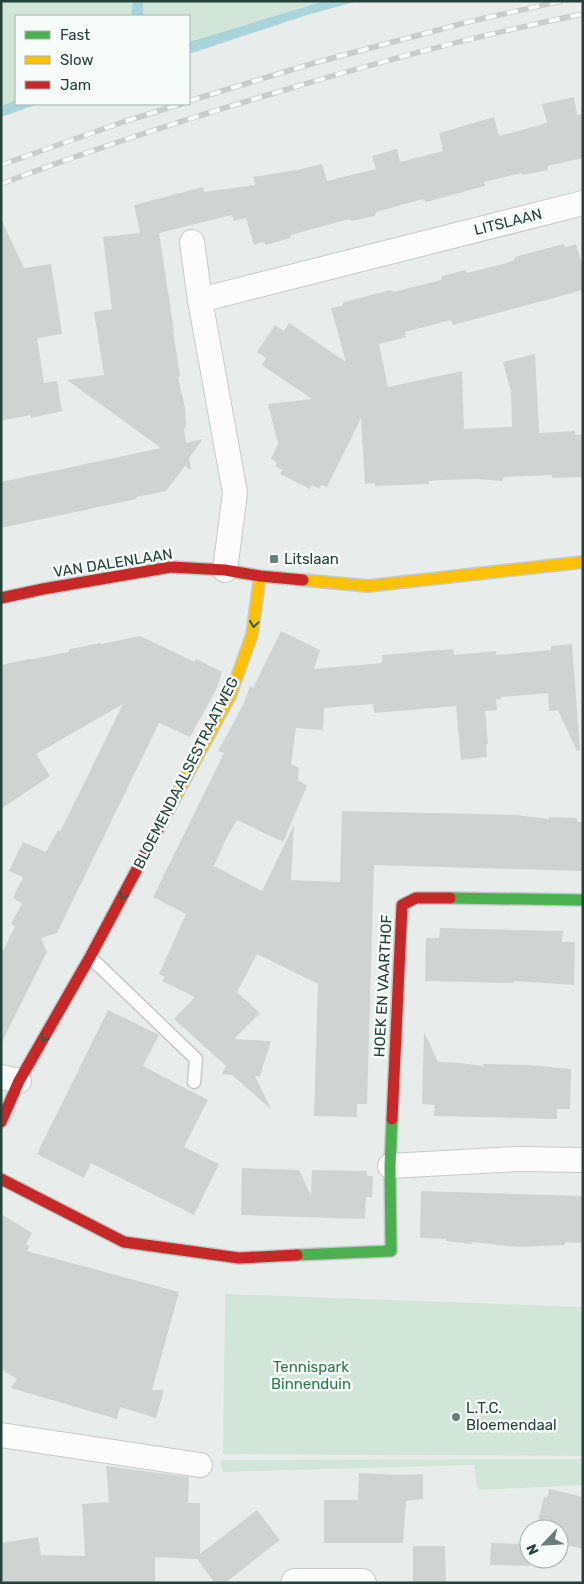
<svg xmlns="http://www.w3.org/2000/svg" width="584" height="1584" viewBox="0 0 584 1584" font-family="Rubik,sans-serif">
<rect width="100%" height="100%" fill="#e8edeb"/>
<!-- green -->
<g fill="#d1e6d8">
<polygon points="1,1 133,1 131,16 16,16 16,100 1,106"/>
<polygon points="143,1 324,1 189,42 189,16 143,16"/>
<polygon points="225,1294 583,1307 583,1456 223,1454"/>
<polygon points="583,1459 583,1485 478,1490 474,1465 222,1472 221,1460"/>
</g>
<!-- water -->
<g fill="#a9d4db">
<polygon points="133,1 143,1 143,16 131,16"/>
<polygon points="324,1 358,1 307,15 189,54 189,42"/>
<polygon points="16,100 16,104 38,104 1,117 1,106"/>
</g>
<!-- building -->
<g fill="#cfd4d2">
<polygon points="574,97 577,115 583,114 583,158 548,166 547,170 523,175 521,173 484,182 485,186 426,202 423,199 387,209 376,212 375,216 351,221 349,219 291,235 290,238 266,245 263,242 254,245 246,218 234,221 232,215 159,233 174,330 173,331 180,376 178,378 185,407 186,427 184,429 186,443 203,439 189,458 191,470 184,465 185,466 166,491 137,497 136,499 1,528 1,482 161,448 67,380 104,375 94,312 112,309 103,237 140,233 134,205 203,187 204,192 255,185 253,177 297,170 322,164 327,181 376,169 372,156 397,149 400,162 443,151 439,133 494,117 499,136 547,123 542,104"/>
<polygon points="1,219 24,268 51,264 62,334 37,338 44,383 57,381 62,411 31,418 30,415 1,421"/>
<polygon points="563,244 566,247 576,244 583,268 583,290 453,325 451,320 405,332 406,337 379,344 388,387 462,371 464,429 512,427 511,392 503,362 535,354 539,433 575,431 575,435 583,435 583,477 552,478 552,475 504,477 502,481 476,479 440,480 429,481 429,484 375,486 375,483 365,484 361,418 327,487 322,485 319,489 312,485 310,489 280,474 282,470 275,466 277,462 271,459 278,444 268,404 312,399 262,365 266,358 257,352 275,325 284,331 289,323 346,362 331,308 342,306 344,302 391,290 393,292 441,280 442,276 465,270 467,273 503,264 514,260 515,257"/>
<polygon points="281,631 320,650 314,669 382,663 382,655 453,649 454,655 496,651 496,655 551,650 551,646 572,644 580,750 577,751 558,710 549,711 548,693 501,697 501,699 496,699 497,710 485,711 488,744 486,744 487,757 461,760 456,706 374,713 373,704 324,708 323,730 296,728 291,764 299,768 298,780 307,786 283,842 237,820 225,841 214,866 262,891 294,825 291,880 340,882 342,811 516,815 549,819 549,817 577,818 577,822 583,822 583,871 374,865 367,1104 357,1104 357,1117 314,1116 318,984 257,954 237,992 260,1013 234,1039 271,1041 260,1076 255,1076 271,1109 232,1075 222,1074 226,1066 174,1019 195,997 162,981 165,977 159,974 186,914 153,897 224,753 218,751 244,703 250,686 253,688"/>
<polygon points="140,636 195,662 196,659 222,672 216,690 190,737 159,723 57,933 41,938 47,952 1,1044 1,955 15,926 11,924 22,903 13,898 23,877 9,871 23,842 46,852 58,830 60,832 123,704 36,754 50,776 1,809 1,665 29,659 34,659 68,652 70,649 100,643 102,644"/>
<polygon points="440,928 563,931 562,942 575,942 574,985 514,981 514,983 425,981 426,938 439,938"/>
<polygon points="108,1010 159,1035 143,1066 208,1100 184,1147 219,1164 194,1215 91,1163 84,1178 37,1154"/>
<polygon points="424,1032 438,1062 461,1063 483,1066 483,1064 531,1065 571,1069 570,1109 557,1109 557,1119 434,1116 435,1105 422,1104"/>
<polygon points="242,1168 299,1170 311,1195 312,1170 367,1171 367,1176 373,1176 372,1197 366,1197 365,1219 241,1215"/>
<polygon points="421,1191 583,1196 583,1243 565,1242 565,1245 518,1247 472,1242 472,1244 446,1241 446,1239 420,1238"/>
<polygon points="1,1214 32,1233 26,1244 30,1246 27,1251 179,1292 152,1390 164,1390 156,1418 120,1407 117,1419 11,1388 17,1379 1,1369"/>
<polygon points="106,1466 189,1477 188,1503 200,1503 200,1554 257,1510 280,1540 225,1583 215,1583 197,1559 155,1557 155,1583 1,1583 1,1543 38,1537 41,1555 85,1556 82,1504 109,1502"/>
<polygon points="359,1473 400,1475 423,1474 423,1499 406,1501 403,1543 324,1543 324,1500 358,1500"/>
<polygon points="549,1489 583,1497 583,1549 560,1543 559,1547 559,1529 536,1529 544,1497 547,1498"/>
<polygon points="491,1543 529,1544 530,1566 490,1565"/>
<polygon points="413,1546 445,1546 446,1583 413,1583"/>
</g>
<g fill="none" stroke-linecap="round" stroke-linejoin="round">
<defs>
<polyline id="lane" points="90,957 196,1059 194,1082"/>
<g id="street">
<polyline points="192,242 200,300 235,493 225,570"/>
<polyline points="200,300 583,203"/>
<polyline points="1,1077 19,1081"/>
<polyline points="390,1166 517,1159 583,1160"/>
<polyline points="1,1435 200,1465"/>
<polyline points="293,1583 294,1581 363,1581 364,1583"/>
</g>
<g id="fast">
<polyline points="450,898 583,900"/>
<polyline points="297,1255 391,1251 390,1166 392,1119"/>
</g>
<g id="slow">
<polyline points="303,580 368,586 583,562"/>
<polyline points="170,807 230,696 252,635 260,576"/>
</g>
<g id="jam">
<polyline points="1,598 43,589 171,567 225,570 260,576 303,580"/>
<polyline points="392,1119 402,905 416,898 450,898"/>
<polyline points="1,1122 19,1081 90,957 170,807"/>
<polyline points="1,1179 124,1242 239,1258 297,1255"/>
</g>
</defs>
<!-- lane casing -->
<use href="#lane" stroke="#c5cac8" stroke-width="15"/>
<!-- street casing -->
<use href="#street" stroke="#c5cac8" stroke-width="26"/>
<!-- fast casing -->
<use href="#fast" stroke="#c3cbc8" stroke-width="14"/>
<!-- slow casing -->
<use href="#slow" stroke="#c3cbc8" stroke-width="14"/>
<!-- jam casing -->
<use href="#jam" stroke="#c3cbc8" stroke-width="14"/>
<!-- lane -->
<use href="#lane" stroke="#fcfcfc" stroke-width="12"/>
<!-- street -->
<use href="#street" stroke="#fcfcfc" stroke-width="24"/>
<!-- fast -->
<use href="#fast" stroke="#4caf50" stroke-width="11"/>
<!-- slow -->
<use href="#slow" stroke="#ffc107" stroke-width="11"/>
<!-- jam -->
<use href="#jam" stroke="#c62828" stroke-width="11"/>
<defs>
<g id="rail">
<polyline points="189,101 314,63 468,22 561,1"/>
<polyline points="1,165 123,122 181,104"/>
<path d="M 1,184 C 90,150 180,121 271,94 C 374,63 478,35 583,14"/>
</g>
</defs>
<!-- rail casing -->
<use href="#rail" stroke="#c9cdcc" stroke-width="5.5"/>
<!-- rail -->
<use href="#rail" stroke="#f7fbf9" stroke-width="4" stroke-dasharray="11" stroke-linecap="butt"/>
</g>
<!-- one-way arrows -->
<defs><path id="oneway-chevron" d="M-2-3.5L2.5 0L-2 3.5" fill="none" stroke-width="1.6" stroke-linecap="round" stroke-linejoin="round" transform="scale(1.25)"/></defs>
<g stroke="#2e5d40">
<use href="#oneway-chevron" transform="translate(254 624) rotate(98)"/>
<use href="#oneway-chevron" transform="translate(123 896) rotate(118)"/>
<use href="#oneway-chevron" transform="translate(44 1038) rotate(120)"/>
</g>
<!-- markers -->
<g fill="#697e78" stroke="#f7fbf9" stroke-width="2">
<rect x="269" y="554" width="10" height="10" rx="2.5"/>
<circle cx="456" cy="1417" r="5"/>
</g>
<g text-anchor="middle" stroke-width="5" stroke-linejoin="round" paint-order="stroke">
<!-- street labels -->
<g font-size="15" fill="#24423a" stroke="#f7fbf9">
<text transform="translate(508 222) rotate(-14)" y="5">LITSLAAN</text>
<text transform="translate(113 563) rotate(-9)" y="5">VAN DALENLAAN</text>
<text transform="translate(186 773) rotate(-63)" y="5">BLOEMENDAALSESTRAATWEG</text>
<text transform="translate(383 986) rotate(-87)" y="5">HOEK EN VAARTHOF</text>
</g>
<!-- poi labels -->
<g font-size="15" fill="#24423a" stroke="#f7fbf9" text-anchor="start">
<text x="284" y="564">Litslaan</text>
<text x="466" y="1413">L.T.C.<tspan x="466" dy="17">Bloemendaal</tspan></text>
</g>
<!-- park labels -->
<g font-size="15" fill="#2d7a4b" stroke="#f7fbf9">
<text x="311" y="1372">Tennispark<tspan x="311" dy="17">Binnenduin</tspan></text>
</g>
</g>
<!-- border -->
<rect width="584" height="1584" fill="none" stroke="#24423a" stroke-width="5"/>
<!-- legend -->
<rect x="15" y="15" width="175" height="90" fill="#f7fbf9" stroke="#a3b1ad"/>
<rect x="25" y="31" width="25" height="8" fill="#4caf50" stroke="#a3b1ad"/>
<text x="60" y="40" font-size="15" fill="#24423a">Fast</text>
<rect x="25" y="56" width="25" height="8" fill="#ffc107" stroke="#a3b1ad"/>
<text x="60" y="65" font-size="15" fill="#24423a">Slow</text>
<rect x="25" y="81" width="25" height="8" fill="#c62828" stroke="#a3b1ad"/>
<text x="60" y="90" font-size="15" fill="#24423a">Jam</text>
<!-- north arrow -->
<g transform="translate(544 1544) rotate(245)"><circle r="24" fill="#f7fbf9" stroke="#a3b1ad"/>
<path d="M0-4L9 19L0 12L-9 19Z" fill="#697e78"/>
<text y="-8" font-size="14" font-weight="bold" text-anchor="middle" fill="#24423a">N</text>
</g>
</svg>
